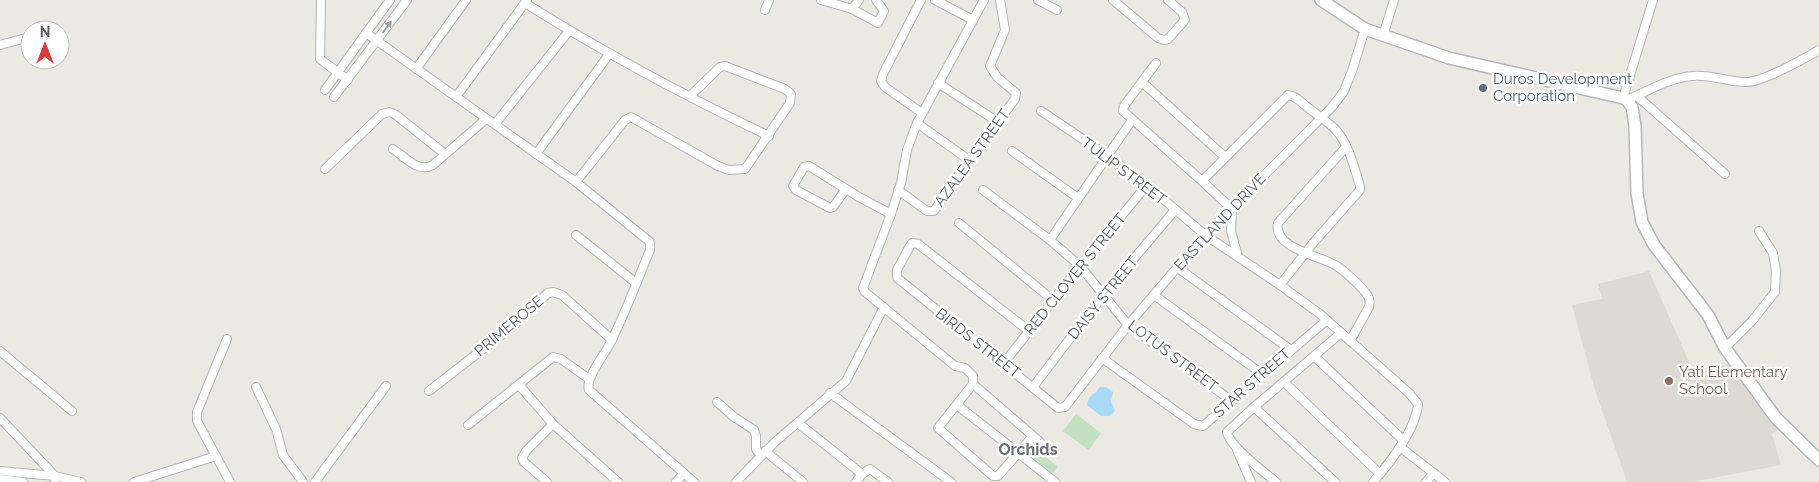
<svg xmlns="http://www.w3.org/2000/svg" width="1819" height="482" viewBox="0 0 1819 482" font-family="Raleway,sans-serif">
<rect width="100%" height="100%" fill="#ece9e2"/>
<!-- education -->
<polygon fill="#dedad3" points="1649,271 1693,371 1734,363 1778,429 1772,434 1781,465 1691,482 1627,482 1595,390 1572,305 1602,299 1598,284"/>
<!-- green -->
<g fill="#c3e1c0">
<polygon points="1076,414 1101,433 1089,450 1063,431"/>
<polygon points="1034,447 1058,467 1050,476 1026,456"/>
</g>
<!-- water -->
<polygon fill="#a7daf6" points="1100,387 1106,387 1113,392 1111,402 1115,410 1111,416 1101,416 1087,405 1089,398 1096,392"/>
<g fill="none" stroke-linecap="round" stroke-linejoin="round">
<defs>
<g id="street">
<polyline points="321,0 320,59 348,80"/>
<polyline points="821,0 852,9 878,23 884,11 876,0"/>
<polyline points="921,0 883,74 881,81 885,87 922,113"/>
<polyline points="935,0 973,20"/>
<polyline points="984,0 917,123 907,150 901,183 891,214 863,288 865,292 955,366 965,368 973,376 973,384 938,428 993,476 998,476 1033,436"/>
<polyline points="1038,0 1057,10"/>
<polyline points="1113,0 1158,38 1164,40 1168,39 1185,20 1182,12 1168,0"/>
<path d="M 525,3 C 603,52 685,96 769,136"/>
<polyline points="852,9 859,0"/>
<polyline points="765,10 769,0"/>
<path d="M 366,33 L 576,182 L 650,242 L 650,250 C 636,283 624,318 607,349 C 601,359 585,380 589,390 L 694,482"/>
<polyline points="1383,36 1394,0"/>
<polyline points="0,45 30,37"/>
<polyline points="1156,63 1124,106 1123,111 1202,181 1232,209 1231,231 1238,257"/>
<polyline points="416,69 466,0"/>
<polyline points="1142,82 1225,157"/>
<polyline points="938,83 998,122"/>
<polyline points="325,90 390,0"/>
<polyline points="1637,96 1725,174"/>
<polyline points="334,97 407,0"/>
<polyline points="456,97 527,0"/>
<polyline points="1623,98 1653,0"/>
<path d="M 1627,100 C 1648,91 1669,78 1692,76 C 1710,74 1728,82 1745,82 C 1761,83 1804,59 1819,50"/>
<path d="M 1041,111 L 1108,156 L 1147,185 L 1205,235 L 1280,285 L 1320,314 L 1409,393 L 1418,404 C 1416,429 1390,463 1373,482"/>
<polyline points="917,123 969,160"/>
<polyline points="495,124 569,31"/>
<path d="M 1346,147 L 1278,223 C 1273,248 1317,255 1333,264 C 1341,267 1363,288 1368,296 C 1370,299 1370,302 1369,307 L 1350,341"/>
<path d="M 393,149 C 406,158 418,173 433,165 L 486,119"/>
<polyline points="1012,151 1078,198"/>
<polyline points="536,154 610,53"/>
<polyline points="325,169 382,114 390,112 396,115 445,154"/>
<path d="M 1202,181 L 1288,95 C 1296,96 1301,102 1307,107 C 1316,114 1327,121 1335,129 C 1349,144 1354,167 1360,186 L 1360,190 L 1314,242 L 1280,285"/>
<polyline points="576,182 625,120 631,117 718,166 729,170 745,169 790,103 791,94 785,89 725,66 720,67 690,96"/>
<polyline points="846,189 833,207 830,208 796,190 793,186 804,167 809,166 859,197 891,214"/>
<polyline points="898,190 927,211 934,211 969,160 1015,99 1016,93 997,77 990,66 1005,30 1000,0"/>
<polyline points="983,190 1050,240 1080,266 1128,325 1232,401"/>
<polyline points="959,223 1054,301"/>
<polyline points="576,235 636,283"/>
<polyline points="1050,240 1132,120"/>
<polyline points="1178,268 1291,350"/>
<polyline points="1154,295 1262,374"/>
<polyline points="1029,331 918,244 912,243 910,246 897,270 897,278 901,281 1058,408 1065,407 1128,325 1205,235 1332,107 1344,91 1352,71 1365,29"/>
<polyline points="227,339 197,412 197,421 230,482"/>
<polyline points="1725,348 1752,321 1775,292 1776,271 1773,253 1759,231"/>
<polyline points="0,351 72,411"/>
<polyline points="1315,357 1403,440"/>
<polyline points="1102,358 1194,424 1203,426 1327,320"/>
<polyline points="1004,363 1080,266 1147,185"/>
<polyline points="1284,382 1380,474"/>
<polyline points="973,384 1040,442"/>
<polyline points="519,385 553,424 618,482"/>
<polyline points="256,387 276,429 283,455 303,482"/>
<polyline points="1033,387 1104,294 1175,210"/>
<polyline points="429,391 514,325 548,293 553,292 562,295 612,340"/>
<polyline points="830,393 951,482"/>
<polyline points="717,402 734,417 754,430 756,436 756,449 761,456"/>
<polyline points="957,405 1055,482"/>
<polyline points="1254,407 1335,482"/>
<polyline points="0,418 55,476 55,482"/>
<polyline points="798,423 862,474"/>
<polyline points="468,425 553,357 561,359 589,379"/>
<polyline points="1400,447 1445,482"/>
<polyline points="1237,450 1251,482"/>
<polyline points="765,451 803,482"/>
<polyline points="0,471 55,476 81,482"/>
<polyline points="0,479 23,482"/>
<polyline points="134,482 216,456"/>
<polyline points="315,482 386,386"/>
<polyline points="547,482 524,462 522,458 526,451 553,424"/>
<polyline points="676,482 684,473"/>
<polyline points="736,482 775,442 846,381 884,307"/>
<polyline points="856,482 862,474 870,469 888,482"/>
<path d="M 1276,482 C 1264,472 1229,446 1227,432 L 1254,407 L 1341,333"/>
<polyline points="1426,482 1434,473"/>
</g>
<polyline id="secondary" points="1321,0 1365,29 1449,58 1623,98 1627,100 1632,107 1635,126 1637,193 1642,222 1654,245 1708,315 1725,348 1776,418 1819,460"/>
</defs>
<!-- street casing -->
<use href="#street" stroke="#b2b5b8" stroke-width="10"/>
<!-- secondary casing -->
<use href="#secondary" stroke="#b3b7bb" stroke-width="14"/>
<!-- street -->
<use href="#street" stroke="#fff" stroke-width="8"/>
<!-- secondary -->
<use href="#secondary" stroke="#fff" stroke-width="11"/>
</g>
<!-- one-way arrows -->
<defs><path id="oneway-solid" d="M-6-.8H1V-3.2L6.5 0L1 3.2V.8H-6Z" transform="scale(1.25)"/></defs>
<use fill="#9c9ea0" href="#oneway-solid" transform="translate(387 27) rotate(-53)"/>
<!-- markers -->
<circle fill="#5c6f8a" stroke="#fff" stroke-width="2" cx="1483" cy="88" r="5"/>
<circle fill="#8d6e63" stroke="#fff" stroke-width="2" cx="1669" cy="381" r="5"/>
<g text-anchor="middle" stroke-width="5" stroke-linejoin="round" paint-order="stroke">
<!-- service labels -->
<g font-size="15" fill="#4e5e75" stroke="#fff" text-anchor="start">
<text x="1493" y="84">Duros Development<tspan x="1493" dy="17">Corporation</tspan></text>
</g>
<!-- street labels -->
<g font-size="15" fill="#5a5e61" stroke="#fff">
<text transform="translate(972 158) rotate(-54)" y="5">AZALEA STREET</text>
<text transform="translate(1124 171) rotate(37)" y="5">TULIP STREET</text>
<text transform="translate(1220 222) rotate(-47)" y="5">EASTLAND DRIVE</text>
<text transform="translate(1075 274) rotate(-51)" y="5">RED CLOVER STREET</text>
<text transform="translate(1103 298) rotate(-51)" y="5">DAISY STREET</text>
<text transform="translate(509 326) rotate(-40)" y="5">PRIMEROSE</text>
<text transform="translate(978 343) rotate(38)" y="5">BIRDS STREET</text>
<text transform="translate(1173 356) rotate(37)" y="5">LOTUS STREET</text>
<text transform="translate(1252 383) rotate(-41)" y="5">STAR STREET</text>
</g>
<!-- education labels -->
<g font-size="15" fill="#785e54" stroke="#fff" text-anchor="start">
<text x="1679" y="377">Yati Elementary<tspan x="1679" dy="17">School</tspan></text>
</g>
<!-- neighbourhood labels -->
<g font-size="16" font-weight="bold" fill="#6b7073" stroke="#fff">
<text x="1028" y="455">Orchids</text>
</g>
</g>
<!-- north arrow -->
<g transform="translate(45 45)"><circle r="24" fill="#ffffff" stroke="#bdbfc0"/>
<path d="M0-4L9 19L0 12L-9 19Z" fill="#d83c3b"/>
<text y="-8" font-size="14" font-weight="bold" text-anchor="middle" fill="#5a5e61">N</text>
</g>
</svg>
